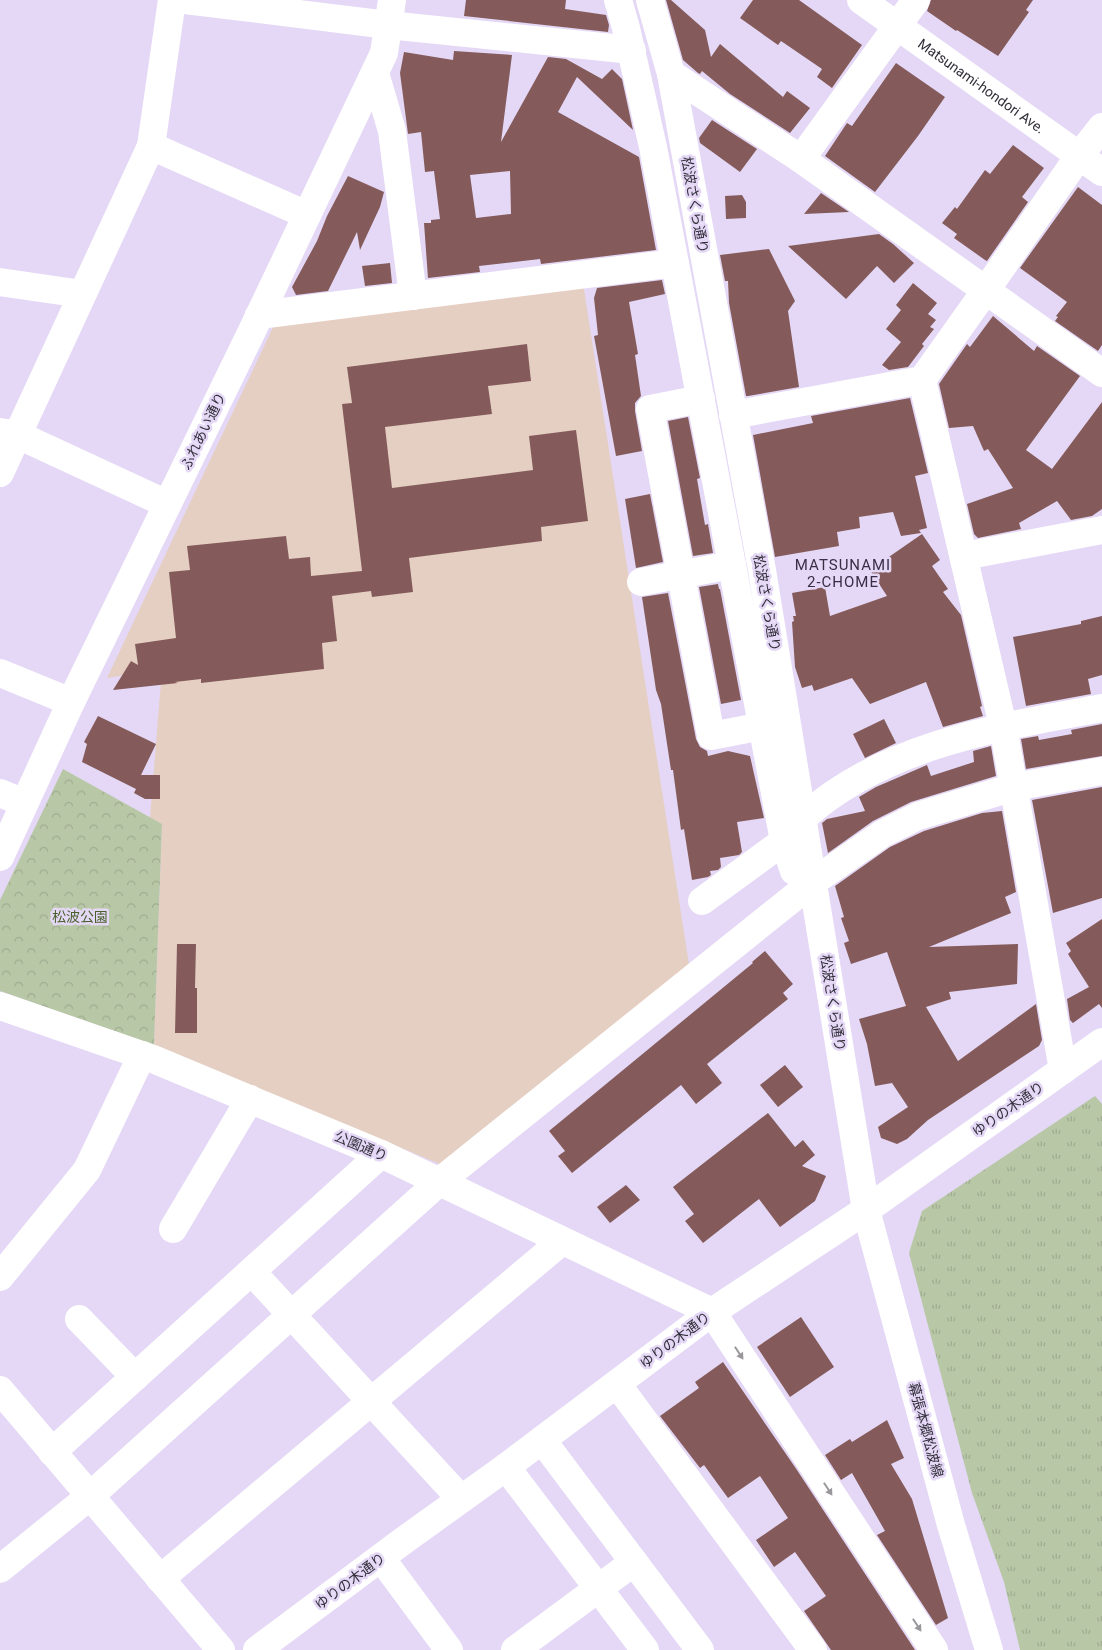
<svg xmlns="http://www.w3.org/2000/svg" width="1102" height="1650" viewBox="0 0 1102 1650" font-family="Roboto,'Noto Sans JP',sans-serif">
<defs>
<pattern id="grass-tufts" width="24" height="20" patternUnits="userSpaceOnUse" patternTransform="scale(1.25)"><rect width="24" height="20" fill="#b8c8a6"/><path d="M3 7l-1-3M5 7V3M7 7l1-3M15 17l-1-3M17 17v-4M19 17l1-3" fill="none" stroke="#9fac90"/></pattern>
<pattern id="park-crowns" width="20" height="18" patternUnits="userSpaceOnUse" patternTransform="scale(1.25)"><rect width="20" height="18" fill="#b8c8a6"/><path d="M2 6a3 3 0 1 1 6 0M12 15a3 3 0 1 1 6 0" fill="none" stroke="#9fac90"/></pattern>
</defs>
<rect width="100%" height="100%" fill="#e4d8f6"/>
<!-- education -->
<polygon fill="#e5cfc3" points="583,283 690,971 447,1167 154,1045 162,824 150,818 162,669 107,678 275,323"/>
<!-- grass -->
<polygon fill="url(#grass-tufts)" points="1095,1096 1102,1104 1102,1650 1020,1650 1004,1582 972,1493 909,1253 922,1211"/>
<!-- park -->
<polygon fill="url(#park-crowns)" points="63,769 162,824 154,1045 0,991 0,900"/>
<!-- building -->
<g fill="#845b5a" fill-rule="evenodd">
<polygon points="466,0 566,0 565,9 606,15 609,25 608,32 464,16"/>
<polygon points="666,0 671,0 705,30 711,57 720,44 783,97 787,91 810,108 790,133 730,94 702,71 700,74 698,73 683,60"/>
<polygon points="753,0 799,0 862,45 832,88 817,77 822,69 781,41 778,45 740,18"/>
<polygon points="931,0 1033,0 1026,10 1029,12 998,56 957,30 956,31 927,11"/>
<path d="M 454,51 L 512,55 L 501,142 L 548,57 L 566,59 L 602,79 L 612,69 L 622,79 L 633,130 L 577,77 L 558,112 L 639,157 L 656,250 L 541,264 L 540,259 L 479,266 L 480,272 L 428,278 L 424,223 L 431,223 L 431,220 L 440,219 L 434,171 L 425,172 L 421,132 L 408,134 L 400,73 L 404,52 L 453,60 ZM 510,171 L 511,214 L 476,218 L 470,175 Z"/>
<polygon points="896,63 945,97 918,136 875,192 825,156 847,123 852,126"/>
<polygon points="712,120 757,149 740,172 700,143 699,138"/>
<polygon points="1013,145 1044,168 1022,197 1028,202 987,261 985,260 954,238 957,234 942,223 955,207 957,209 985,170 990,174"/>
<polygon points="348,176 384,192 380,207 360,250 357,232 328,291 296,295 292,287 317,241 327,216"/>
<polygon points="1078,187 1102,205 1102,345 1098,351 1055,321 1058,317 1056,316 1067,302 1020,268"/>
<polygon points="821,193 849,212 804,214"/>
<polygon points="742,195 746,202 746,218 726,219 725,196"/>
<polygon points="879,234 893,244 914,263 894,283 877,266 846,299 788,246"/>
<polygon points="769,249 795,301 788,311 799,387 748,396 746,396 729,303 728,281 725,281 720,255"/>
<polygon points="390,263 392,283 365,286 362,266"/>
<polygon points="662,280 665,294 629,302 638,354 635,355 641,396 635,403 635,411 642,451 616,456 594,336 598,335 594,298 597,288"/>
<polygon points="913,283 937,303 928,314 936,320 930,327 934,329 922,344 924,346 908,367 889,370 882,365 901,342 886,329 901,310 896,305"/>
<polygon points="993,316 1034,351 1037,346 1080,376 1026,450 1052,469 1102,402 1102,509 1092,516 1071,520 1057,501 1019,523 1021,529 978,538 974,534 967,504 1013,488 988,449 984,451 973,426 949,428 939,384 967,344 970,347"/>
<polygon points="527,344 531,381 488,386 492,414 385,427 392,488 533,470 529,436 576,430 588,521 541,527 542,541 409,558 413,592 372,597 371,591 332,596 337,641 322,643 324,669 201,683 201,679 175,682 178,683 113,690 131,661 138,665 135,644 176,638 169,572 190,570 187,546 286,536 289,559 310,557 311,576 362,571 342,404 352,403 347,367"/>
<polygon points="910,398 928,473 915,476 927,528 919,530 921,533 901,536 893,512 859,517 860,528 837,532 839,546 775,557 753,435 813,423 811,416"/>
<polygon points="688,417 700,478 697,479 705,525 708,524 713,553 693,556 668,421"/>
<polygon points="650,494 663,562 636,568 625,499"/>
<polygon points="922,534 940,560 932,566 948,589 943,592 961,615 982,706 980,707 983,716 943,727 926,682 870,704 852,678 814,691 812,685 802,688 795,667 792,622 794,621 793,616 796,616 792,593 825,587 830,616 887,596 870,570"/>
<polygon points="718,584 719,589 720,589 741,700 721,704 699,587"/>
<polygon points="668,593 696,739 700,747 707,751 708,756 728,751 750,756 764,818 737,822 742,852 739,855 720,858 721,867 718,870 710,871 711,875 708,877 692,880 684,829 681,830 673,770 671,770 661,704 656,690 642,597"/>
<polygon points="1102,616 1102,675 1088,679 1091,694 1026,706 1013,637 1081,624 1081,621"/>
<polygon points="98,716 156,744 141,775 160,775 160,799 145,799 134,793 136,789 82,762 87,744 84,742"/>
<polygon points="884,719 896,743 865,758 853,734"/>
<polygon points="1102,724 1102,756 1026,769 1021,739 1038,736 1039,740 1072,734 1071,730"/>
<polygon points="991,746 996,776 911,802 873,821 828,853 822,823 827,819 865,811 859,797 876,787 927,765 931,776 974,762 973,751"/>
<polygon points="1102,787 1102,898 1053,913 1032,800"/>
<polygon points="1002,811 1016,892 1005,897 1011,913 929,947 1018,944 1017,984 949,992 951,999 926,1007 958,1061 1036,1004 1042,1040 1039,1046 928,1120 907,1139 897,1144 881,1138 878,1127 908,1107 892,1083 875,1086 867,1044 859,1019 906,1006 887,952 851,964 844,943 849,941 841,918 844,917 835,886 890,847 924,831 982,813"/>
<polygon points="1102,919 1102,1008 1099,1004 1073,1023 1070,1020 1067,999 1089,987 1068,954 1071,951 1066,943"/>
<polygon points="177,944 196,944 195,988 197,988 197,1033 175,1033"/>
<polygon points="765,951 793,984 783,993 788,999 707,1064 722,1083 696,1104 681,1085 572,1173 558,1156 565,1151 549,1131 753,963 752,962"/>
<polygon points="785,1065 803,1087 778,1107 760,1085"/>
<polygon points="768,1113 795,1147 803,1140 815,1155 802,1166 826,1176 815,1201 780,1227 759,1199 703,1243 685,1221 694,1214 673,1187"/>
<polygon points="626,1185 640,1200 610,1223 597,1207"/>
<polygon points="801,1317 834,1367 790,1397 757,1347"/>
<polygon points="723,1362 797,1470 915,1650 831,1650 804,1611 826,1596 795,1552 774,1567 756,1540 788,1518 760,1476 728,1498 704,1465 700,1468 660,1416 699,1388 695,1382"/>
<polygon points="887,1420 904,1458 891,1464 912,1499 948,1618 936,1625 877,1535 885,1531 852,1473 841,1480 825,1455 850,1439 852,1442"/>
</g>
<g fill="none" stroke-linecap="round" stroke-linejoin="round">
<!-- minor -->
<g stroke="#fff" stroke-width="28">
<polyline points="185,0 388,25 632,50"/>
<polyline points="618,0 626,28 653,147 784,841 794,871 813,882"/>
<polyline points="650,0 671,74 762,570 866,1210 951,1525 989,1650"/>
<path id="s1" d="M 861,0 L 1102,172"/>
<polyline points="375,73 392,131 413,296"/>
<polyline points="671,74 801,159 1102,373"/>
<polyline points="151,146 307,215"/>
<polyline points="801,159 916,0"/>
<polyline points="0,282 82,294"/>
<polyline points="259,315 675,263"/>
<polyline points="922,380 1003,726 1063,1070"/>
<polyline points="701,399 650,409 711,736 763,726"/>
<polyline points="733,415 922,380 986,290 1079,156 1102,127"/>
<polyline points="0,432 18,435 167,504"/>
<polyline points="0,473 151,146 172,0"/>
<polyline points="964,556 1102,530"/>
<polyline points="641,582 732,565"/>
<polyline points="0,673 71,702"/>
<polyline points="0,793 24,803"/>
<path d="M 803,818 C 883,745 999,727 1102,708"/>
<polyline points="0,857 71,702 251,333 384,53 392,0"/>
<polyline points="702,901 784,841"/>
<polyline points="0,1006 153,1059 381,1154 712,1312 934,1650"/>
<polyline points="173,1229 250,1099"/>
<polyline points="252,1272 461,1499"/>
<polyline points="0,1277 87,1170 142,1055"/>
<polyline points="79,1319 135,1377"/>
<polyline points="617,1384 813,1650"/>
<polyline points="0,1390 221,1650"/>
<polyline points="542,1440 700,1650"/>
<polyline points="52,1452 381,1154"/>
<polyline points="506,1467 645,1650"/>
<polyline points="381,1558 449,1650"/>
<polyline points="0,1569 90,1496 439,1182 813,882 882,834 918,816 1014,787 1102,771"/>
<polyline points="160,1579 562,1241"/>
<polyline points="257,1650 403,1541 506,1467 712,1312 866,1210 1102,1042"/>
<polyline points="515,1650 634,1562"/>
</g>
</g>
<!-- one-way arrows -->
<defs><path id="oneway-solid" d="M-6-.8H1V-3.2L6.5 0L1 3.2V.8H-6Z" transform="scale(1.25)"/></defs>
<g fill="#99979c">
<use href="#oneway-solid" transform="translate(739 1353) rotate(57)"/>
<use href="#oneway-solid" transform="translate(828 1489) rotate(57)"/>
<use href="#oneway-solid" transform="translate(917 1625) rotate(57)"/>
</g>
<g text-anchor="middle" stroke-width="5" stroke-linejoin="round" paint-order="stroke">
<!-- street labels -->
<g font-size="14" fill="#332f3a" stroke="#e4d8f6">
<text dy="5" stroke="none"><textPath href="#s1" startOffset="148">Matsunami-hondori Ave.</textPath></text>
<text transform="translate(695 205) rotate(80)" y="5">松波さくら通り</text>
<text transform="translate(203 431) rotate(-64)" y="5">ふれあい通り</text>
<text transform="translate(767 603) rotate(80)" y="5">松波さくら通り</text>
<text transform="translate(833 1003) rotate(81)" y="5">松波さくら通り</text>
<text transform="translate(1008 1109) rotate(-35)" y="5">ゆりの木通り</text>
<text transform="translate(361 1146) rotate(23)" y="5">公園通り</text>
<text transform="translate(675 1340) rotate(-37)" y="5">ゆりの木通り</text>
<text transform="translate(926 1430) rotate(75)" y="5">幕張本郷松波線</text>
<text transform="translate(350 1581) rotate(-37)" y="5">ゆりの木通り</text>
</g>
<!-- park labels -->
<g font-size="14" fill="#49602a" stroke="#e4d8f6">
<text x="80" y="922">松波公園</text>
</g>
<!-- neighbourhood labels -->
<g font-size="15" letter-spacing="1" fill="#382e46" stroke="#e4d8f6">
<text x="843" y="570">MATSUNAMI<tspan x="843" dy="17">2-CHOME</tspan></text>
</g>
</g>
</svg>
